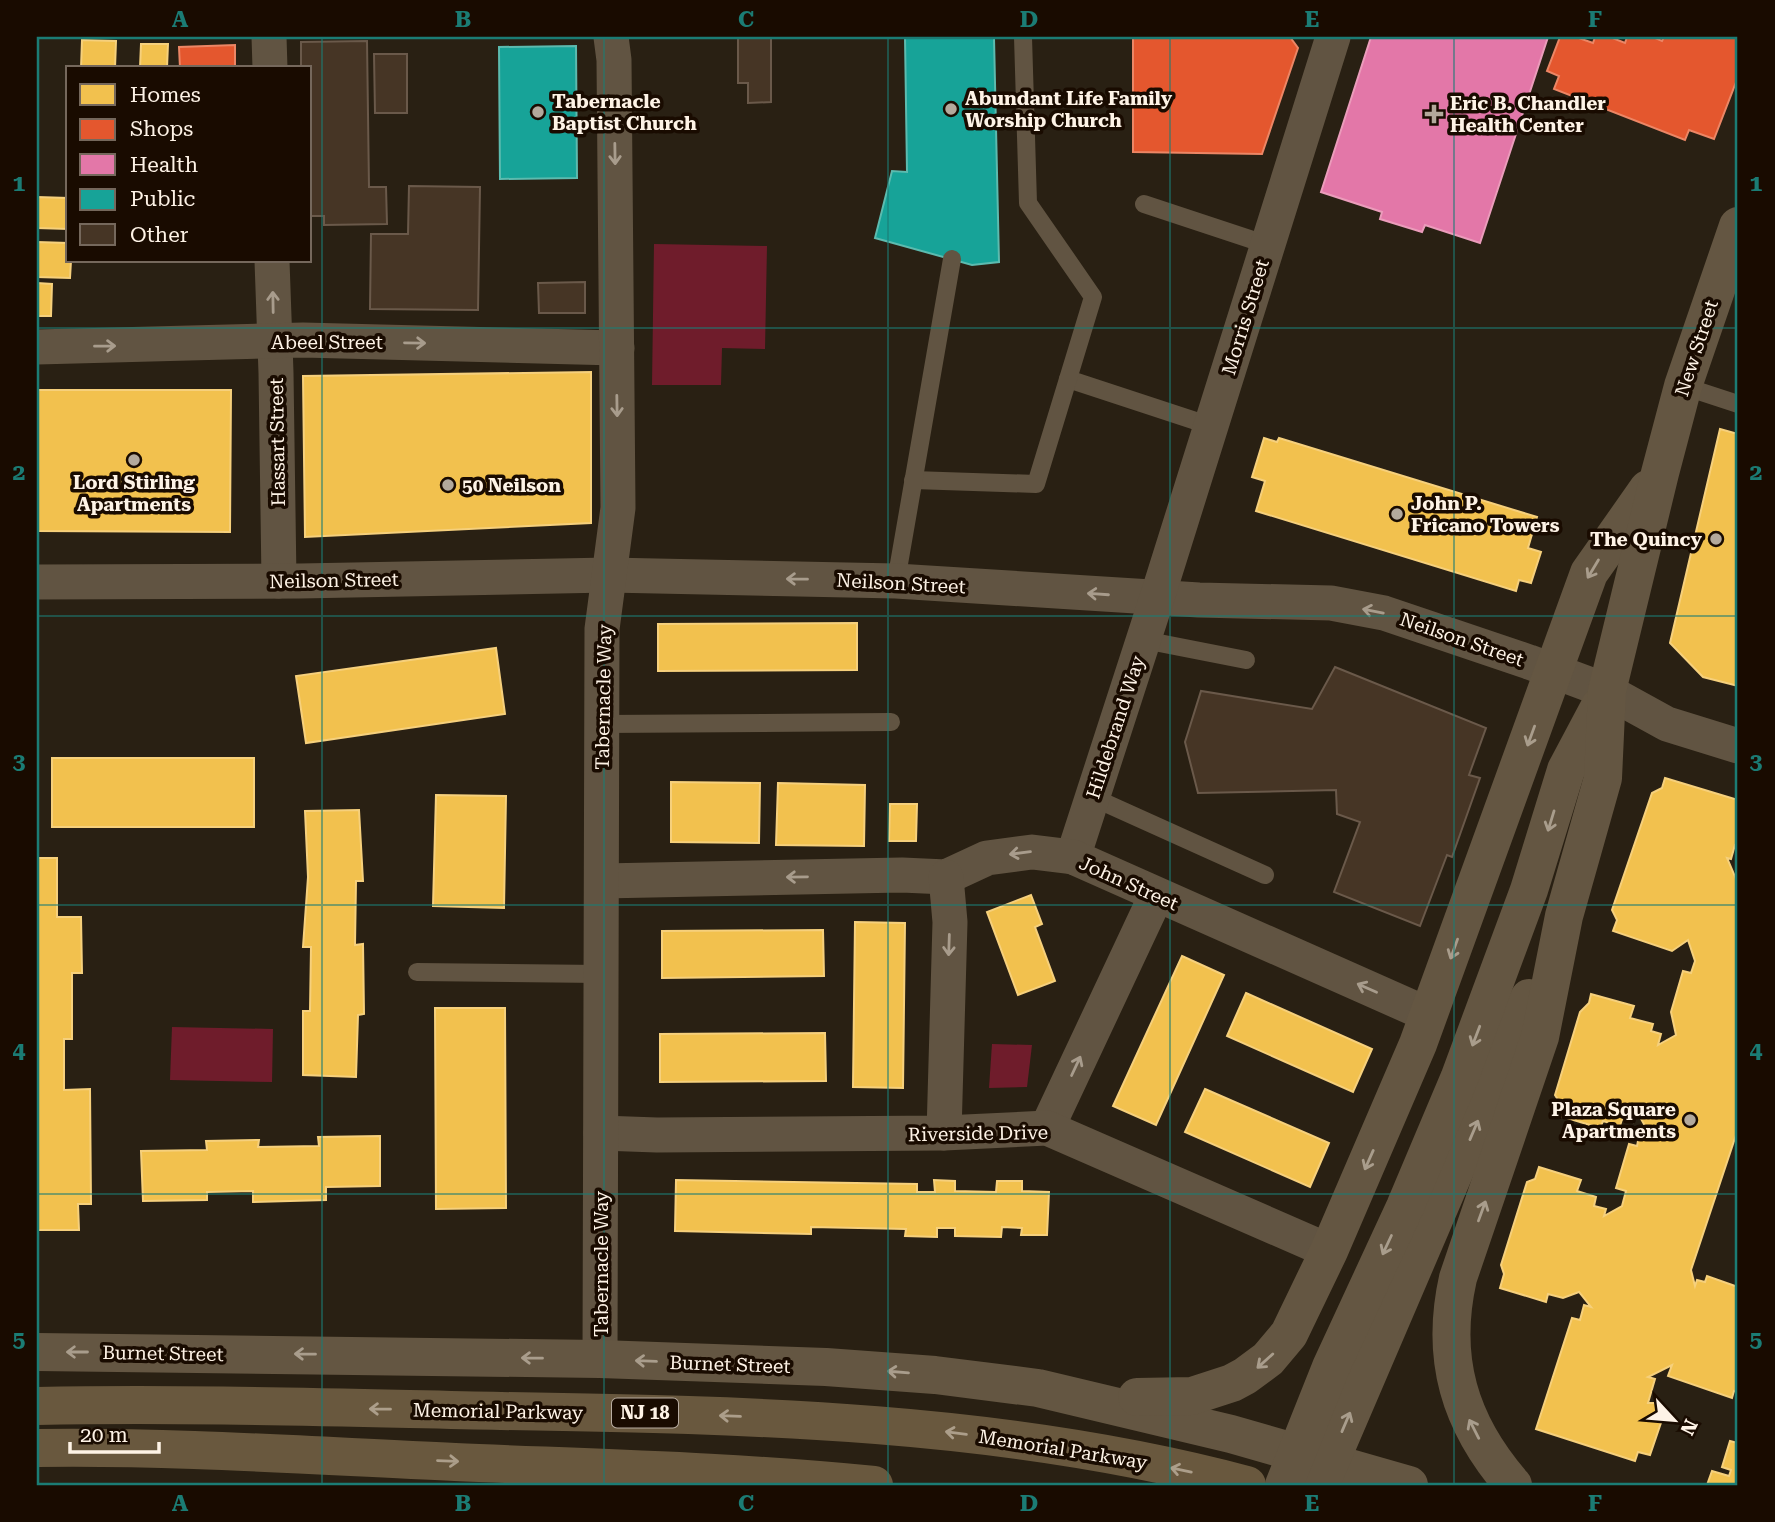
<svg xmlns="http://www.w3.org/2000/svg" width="1775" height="1522" viewBox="0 0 1775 1522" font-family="'Roboto Serif',serif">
<rect width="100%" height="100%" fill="#292013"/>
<!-- green -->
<g fill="#6f1c2b">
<polygon points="654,244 767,246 765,349 722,348 721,385 652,385"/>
<polygon points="172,1027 273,1029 272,1082 170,1080"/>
<polygon points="992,1044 1032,1045 1027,1087 989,1088"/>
</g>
<!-- homes -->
<g fill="#f2c14e" stroke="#f6d07c" stroke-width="2">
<polygon points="82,40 116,41 115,68 81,68"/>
<polygon points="141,44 168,44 167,68 140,68"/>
<polygon points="37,197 68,198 68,229 37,228"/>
<polygon points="37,242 68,243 68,261 71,261 70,278 37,277"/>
<polygon points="37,283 52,284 51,316 37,316"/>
<polygon points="591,372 591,523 305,537 303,376"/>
<polygon points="37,390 231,390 230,532 37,531"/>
<polygon points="1720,429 1738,434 1738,686 1703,677 1670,643"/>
<polygon points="1264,438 1277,442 1279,438 1537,517 1528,548 1541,552 1531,583 1519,580 1516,591 1256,511 1265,481 1252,477"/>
<polygon points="857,623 857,670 658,671 658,624"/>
<polygon points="496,648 505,714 306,743 296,676"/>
<rect x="52" y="758" width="202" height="69"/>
<polygon points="1665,778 1738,800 1738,846 1735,845 1731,859 1727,858 1736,879 1738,871 1738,1129 1691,1270 1695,1286 1697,1280 1705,1282 1707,1276 1738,1287 1738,1392 1734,1391 1732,1398 1668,1376 1672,1365 1648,1377 1655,1379 1648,1403 1659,1403 1657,1412 1664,1414 1650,1455 1638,1452 1635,1461 1536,1429 1572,1318 1580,1320 1584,1305 1591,1307 1579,1292 1563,1298 1548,1294 1546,1302 1500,1288 1504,1274 1501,1265 1527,1182 1535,1179 1539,1167 1581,1180 1577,1191 1596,1197 1594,1206 1606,1209 1604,1216 1622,1206 1626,1191 1616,1188 1629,1144 1637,1146 1639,1136 1645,1139 1649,1133 1640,1117 1634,1115 1633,1122 1622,1119 1620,1126 1603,1121 1600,1128 1557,1115 1560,1103 1555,1095 1580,1012 1589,1003 1591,994 1634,1006 1630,1018 1653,1024 1651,1031 1661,1034 1658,1045 1676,1035 1671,1012 1683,971 1691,973 1695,961 1688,940 1672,951 1613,931 1617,920 1612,910 1652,793 1662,788"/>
<polygon points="671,782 760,783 759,843 671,842"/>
<polygon points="778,783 865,785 864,846 776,845"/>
<polygon points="436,795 506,796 504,908 433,906"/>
<polygon points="890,804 917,804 916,841 889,841"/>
<polygon points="359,810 363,881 356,881 355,945 363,944 364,1014 358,1015 356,1077 303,1075 303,1011 310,1011 311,947 303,947 308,877 305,811"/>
<polygon points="37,858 57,858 57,917 81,917 82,973 72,973 72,1039 64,1039 64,1090 90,1089 91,1204 78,1204 79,1230 37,1230"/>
<polygon points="1031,895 1042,924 1035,927 1055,981 1018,995 987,912"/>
<polygon points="855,922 905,923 903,1088 853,1087"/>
<polygon points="823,930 824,976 662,978 662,931"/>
<polygon points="1182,956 1224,975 1156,1125 1113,1106"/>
<polygon points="1246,993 1372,1049 1353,1092 1227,1036"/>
<polygon points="435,1008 505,1008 506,1208 436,1209"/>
<polygon points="825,1033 826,1081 660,1082 660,1034"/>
<polygon points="1205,1089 1329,1143 1310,1187 1185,1132"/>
<polygon points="380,1136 380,1186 326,1187 326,1200 253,1202 253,1191 207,1192 207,1200 143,1201 141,1151 207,1150 206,1141 259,1140 258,1147 319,1146 318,1137"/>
<polygon points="676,1180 917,1184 917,1192 935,1192 934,1180 955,1181 955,1191 996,1192 997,1181 1022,1181 1022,1191 1049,1192 1047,1235 1021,1235 1022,1228 1002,1227 1001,1237 955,1236 955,1228 937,1228 937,1237 905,1236 906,1229 811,1227 811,1234 675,1231"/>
<polygon points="1730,1441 1738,1443 1738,1485 1707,1485 1712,1471 1729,1476 1731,1470 1722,1467"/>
</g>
<!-- shops -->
<g fill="#e4572e" stroke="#ec8665" stroke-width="2">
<polygon points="1133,37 1290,37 1298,48 1262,154 1133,152"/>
<polygon points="1560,37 1576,37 1593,43 1595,37 1610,37 1625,43 1627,37 1653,37 1662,41 1664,37 1738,37 1738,77 1714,139 1689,130 1685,140 1554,89 1559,76 1547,71"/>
<polygon points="235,45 235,68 180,68 179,47"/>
</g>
<!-- health -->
<polygon fill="#e377a8" stroke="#eb9cbb" stroke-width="2" points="1371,37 1548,37 1480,243 1425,225 1422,232 1380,219 1382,212 1321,192"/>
<!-- public -->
<g fill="#17a398" stroke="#5cbbaf" stroke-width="2">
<polygon points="905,37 994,38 999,262 972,265 875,238 892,171 907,172"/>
<polygon points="576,46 577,178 500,179 499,47"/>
</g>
<!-- building -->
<g fill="#463525" stroke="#6a594a" stroke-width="2">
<polygon points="738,37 771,37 771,102 748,103 748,83 738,83"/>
<polygon points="367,41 369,187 386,187 387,224 324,225 324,216 310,216 310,68 301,68 301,42"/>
<polygon points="374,54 407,54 407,113 375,113"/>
<polygon points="409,186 480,187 478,310 370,309 371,234 408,234"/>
<polygon points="585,282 585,313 539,313 538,283"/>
<polygon points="1335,667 1486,728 1469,775 1480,778 1452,857 1447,855 1420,926 1334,892 1360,822 1337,814 1336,790 1198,793 1185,742 1201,691 1312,709"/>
</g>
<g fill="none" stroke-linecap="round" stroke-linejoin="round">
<!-- lane -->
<g stroke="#615442" stroke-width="18">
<polyline points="1144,204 1268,245"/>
<polyline points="1068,379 1211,426"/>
<polyline points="1683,386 1738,404"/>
<polyline points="913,480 1036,484 1093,297 1028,203 1023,37"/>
<polyline points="896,581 952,259"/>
<polyline points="1144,640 1246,660"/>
<polyline points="602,724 891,722"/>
<polyline points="1092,797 1265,875"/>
<polyline points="417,972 601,974"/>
</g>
<!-- street -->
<g stroke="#615442" stroke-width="35">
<polyline points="269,37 270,68"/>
<polyline points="272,261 276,373 279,581"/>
<polyline points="37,347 303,340 617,348"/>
<polyline points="37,582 300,581 609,575 896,581 1199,600 1331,603 1384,613 1529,662 1607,691 1667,724 1738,746"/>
<polyline points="1073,857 1157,598 1333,37"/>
<polyline points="602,881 902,875 946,877 987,858 1032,852 1073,857 1429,1015"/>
<polyline points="1047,1128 1156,896"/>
<polyline points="601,1133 657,1135 944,1133 1047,1128 1329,1251"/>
<polyline points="944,1133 950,922 946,877"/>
<polyline points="600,1359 602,629 618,508 614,60 611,37"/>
</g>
<!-- secondary -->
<g stroke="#645642" stroke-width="38">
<polyline points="37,1352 600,1359 826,1367 935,1375 1038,1388 1231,1434 1409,1485"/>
<polyline points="1137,1397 1192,1396 1232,1383 1245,1376 1268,1359 1289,1334 1329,1251 1418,1044 1589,573 1648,489"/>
<polyline points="1321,1483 1529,998"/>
<polyline points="1284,1485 1331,1367 1405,1207 1459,1079 1529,890 1566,770 1600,706"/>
<path d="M 1513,1485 C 1459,1423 1440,1358 1458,1278 L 1540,1037 L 1564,916 L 1603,778 L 1607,691 L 1660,473 L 1683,386 L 1738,226"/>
</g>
<!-- highway -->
<g stroke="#69583e" stroke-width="38">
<path d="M 37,1406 C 191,1403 347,1408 501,1411 C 751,1415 1004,1420 1247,1485"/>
<path d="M 37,1448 C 176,1446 316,1456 455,1462 C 595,1468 735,1471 874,1485"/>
</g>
</g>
<!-- one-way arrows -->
<defs><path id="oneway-shaft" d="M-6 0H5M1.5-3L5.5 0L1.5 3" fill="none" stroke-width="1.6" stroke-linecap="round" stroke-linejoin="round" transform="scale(1.75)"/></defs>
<g stroke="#a89c8c">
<use href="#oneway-shaft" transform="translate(615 154) rotate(89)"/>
<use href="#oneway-shaft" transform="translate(273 302) rotate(-91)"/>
<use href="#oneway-shaft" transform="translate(415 343) rotate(1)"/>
<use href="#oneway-shaft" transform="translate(105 346) rotate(-1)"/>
<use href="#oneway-shaft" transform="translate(617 406) rotate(89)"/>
<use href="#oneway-shaft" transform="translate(797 579) rotate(-179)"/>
<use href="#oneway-shaft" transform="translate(1098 594) rotate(-176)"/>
<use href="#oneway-shaft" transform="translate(1373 611) rotate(-169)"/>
<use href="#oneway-shaft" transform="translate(1020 853) rotate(173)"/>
<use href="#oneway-shaft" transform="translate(797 877) rotate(179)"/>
<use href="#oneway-shaft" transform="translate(949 945) rotate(92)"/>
<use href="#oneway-shaft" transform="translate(1367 988) rotate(-156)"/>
<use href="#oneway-shaft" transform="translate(1076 1066) rotate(-65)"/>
</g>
<g stroke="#a99d8c">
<use href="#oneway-shaft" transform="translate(1593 569) rotate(121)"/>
<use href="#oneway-shaft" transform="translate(1531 736) rotate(110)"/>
<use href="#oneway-shaft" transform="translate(1551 821) rotate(107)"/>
<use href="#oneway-shaft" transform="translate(1454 949) rotate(110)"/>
<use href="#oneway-shaft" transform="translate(1476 1036) rotate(111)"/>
<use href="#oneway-shaft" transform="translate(1474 1130) rotate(-67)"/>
<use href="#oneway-shaft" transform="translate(1369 1160) rotate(114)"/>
<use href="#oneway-shaft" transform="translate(1482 1211) rotate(-70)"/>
<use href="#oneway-shaft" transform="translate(1387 1245) rotate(115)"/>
<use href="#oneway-shaft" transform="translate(77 1352) rotate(180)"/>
<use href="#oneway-shaft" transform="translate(305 1354) rotate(-179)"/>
<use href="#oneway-shaft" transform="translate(532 1358) rotate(-179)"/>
<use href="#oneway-shaft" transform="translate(646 1361) rotate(-178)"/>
<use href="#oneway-shaft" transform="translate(1265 1361) rotate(138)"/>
<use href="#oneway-shaft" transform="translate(898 1372) rotate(-175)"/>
<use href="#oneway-shaft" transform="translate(1346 1422) rotate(-67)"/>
<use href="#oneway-shaft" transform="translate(1474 1429) rotate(-117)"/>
</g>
<g stroke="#ac9e8a">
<use href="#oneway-shaft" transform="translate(380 1409) rotate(-179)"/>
<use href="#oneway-shaft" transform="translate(730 1416) rotate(-178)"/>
<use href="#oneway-shaft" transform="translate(956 1433) rotate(-173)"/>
<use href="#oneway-shaft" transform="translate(448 1461) rotate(2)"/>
<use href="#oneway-shaft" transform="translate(1181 1470) rotate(-168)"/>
</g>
<!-- grid -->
<path fill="none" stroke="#1b7c74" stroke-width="2" stroke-opacity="0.55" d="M 322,37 L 322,1485M 604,37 L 604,1485M 888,37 L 888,1485M 1170,37 L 1170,1485M 1454,37 L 1454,1485M 37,328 L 1738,328M 37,616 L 1738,616M 37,905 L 1738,905M 37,1194 L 1738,1194"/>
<!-- markers -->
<g fill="#b3a99c" stroke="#190b00" stroke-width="2.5">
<circle cx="951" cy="109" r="7"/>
<circle cx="538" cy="112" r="7"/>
<path d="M1430.5 103.5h7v7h7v7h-7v7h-7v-7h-7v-7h7z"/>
<circle cx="134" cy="460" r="7"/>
<circle cx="448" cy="485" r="7"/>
<circle cx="1397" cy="514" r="7"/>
<circle cx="1716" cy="539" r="7"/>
<circle cx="1690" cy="1120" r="7"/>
</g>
<g text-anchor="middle" stroke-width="7" stroke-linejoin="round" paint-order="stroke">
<!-- shield labels -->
<rect fill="#190b00" stroke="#b9ada1" stroke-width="2" x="612" y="1398.5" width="66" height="29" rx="5"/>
<g font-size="18" font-weight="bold" fill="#fef3e6">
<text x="645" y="1419">NJ 18</text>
</g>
<!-- poi labels -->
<g font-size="19" font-weight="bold" fill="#fef3e6" stroke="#190b00" text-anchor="start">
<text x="965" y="105">Abundant Life Family<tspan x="965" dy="22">Worship Church</tspan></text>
<text x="552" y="108">Tabernacle<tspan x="552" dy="22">Baptist Church</tspan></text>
<text x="1450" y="110">Eric B. Chandler<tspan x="1450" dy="22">Health Center</tspan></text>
<text x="134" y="489" text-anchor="middle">Lord Stirling<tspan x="134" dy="22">Apartments</tspan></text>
<text x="462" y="492">50 Neilson</text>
<text x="1411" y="510">John P.<tspan x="1411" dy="22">Fricano Towers</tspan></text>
<text x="1702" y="546" text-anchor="end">The Quincy</text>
<text x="1676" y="1116" text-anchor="end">Plaza Square<tspan x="1676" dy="22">Apartments</tspan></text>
</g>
<!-- street labels -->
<g font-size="19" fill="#fef3e6" stroke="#190b00">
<text transform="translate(1245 317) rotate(-73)" y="7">Morris Street</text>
<text x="327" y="349">Abeel Street</text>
<text transform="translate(1696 348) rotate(-72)" y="7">New Street</text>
<text transform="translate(277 442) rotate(-91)" y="7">Hassart Street</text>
<text transform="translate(334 580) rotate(-1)" y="7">Neilson Street</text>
<text transform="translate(901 583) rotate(3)" y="7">Neilson Street</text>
<text transform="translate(1462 639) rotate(19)" y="7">Neilson Street</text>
<text transform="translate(603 697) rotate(-89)" y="7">Tabernacle Way</text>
<text transform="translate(1115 727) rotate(-72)" y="7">Hildebrand Way</text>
<text transform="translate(1129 883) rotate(24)" y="7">John Street</text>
<text transform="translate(978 1133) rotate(-1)" y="7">Riverside Drive</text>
<text transform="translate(601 1264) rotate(-90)" y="7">Tabernacle Way</text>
<text transform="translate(163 1353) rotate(1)" y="7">Burnet Street</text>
<text transform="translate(730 1364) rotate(2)" y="7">Burnet Street</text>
<text transform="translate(498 1411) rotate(1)" y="7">Memorial Parkway</text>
<text transform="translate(1063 1449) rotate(9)" y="7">Memorial Parkway</text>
</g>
</g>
<!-- border -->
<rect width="1775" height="1522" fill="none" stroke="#190b00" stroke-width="77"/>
<!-- legend -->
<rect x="66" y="66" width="245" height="196" fill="#190b00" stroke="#75685c" stroke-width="2"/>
<rect x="80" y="84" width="35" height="21" fill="#f2c14e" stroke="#75685c" stroke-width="2"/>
<text x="130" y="102" font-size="21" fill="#fef3e6">Homes</text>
<rect x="80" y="119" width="35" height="21" fill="#e4572e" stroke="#75685c" stroke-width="2"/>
<text x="130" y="136" font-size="21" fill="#fef3e6">Shops</text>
<rect x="80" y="154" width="35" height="21" fill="#e377a8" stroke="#75685c" stroke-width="2"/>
<text x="130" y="172" font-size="21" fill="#fef3e6">Health</text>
<rect x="80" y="189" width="35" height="21" fill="#17a398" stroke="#75685c" stroke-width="2"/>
<text x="130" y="206" font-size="21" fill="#fef3e6">Public</text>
<rect x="80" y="224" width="35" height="21" fill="#463525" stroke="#75685c" stroke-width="2"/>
<text x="130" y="242" font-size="21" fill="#fef3e6">Other</text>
<!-- north arrow -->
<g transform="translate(1674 1420) rotate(116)" stroke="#190b00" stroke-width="5" paint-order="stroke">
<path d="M0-5L12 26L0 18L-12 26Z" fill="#fef3e6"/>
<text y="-10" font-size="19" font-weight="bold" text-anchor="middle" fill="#fef3e6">N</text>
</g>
<!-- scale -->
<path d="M70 1442v10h89v-10" fill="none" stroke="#fef3e6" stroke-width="3.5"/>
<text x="80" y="1442" font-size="21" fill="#fef3e6" stroke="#190b00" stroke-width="5" paint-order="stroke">20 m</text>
<rect x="38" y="38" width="1698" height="1446" fill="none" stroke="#1b7c74" stroke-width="2.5"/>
<g font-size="23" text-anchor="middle" font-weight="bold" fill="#1b7c74">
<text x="180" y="27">A</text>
<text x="463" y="27">B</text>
<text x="746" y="27">C</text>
<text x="1029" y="27">D</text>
<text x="1312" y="27">E</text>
<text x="1595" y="27">F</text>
<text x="19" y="191">1</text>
<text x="1756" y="191">1</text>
<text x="19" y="480">2</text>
<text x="1756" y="480">2</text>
<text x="19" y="769">3</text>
<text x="1756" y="769">3</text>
<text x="19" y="1058">4</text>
<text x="1756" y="1058">4</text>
<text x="19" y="1347">5</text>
<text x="1756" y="1347">5</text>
<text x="180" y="1511">A</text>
<text x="463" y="1511">B</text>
<text x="746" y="1511">C</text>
<text x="1029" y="1511">D</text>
<text x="1312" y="1511">E</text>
<text x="1595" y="1511">F</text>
</g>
</svg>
